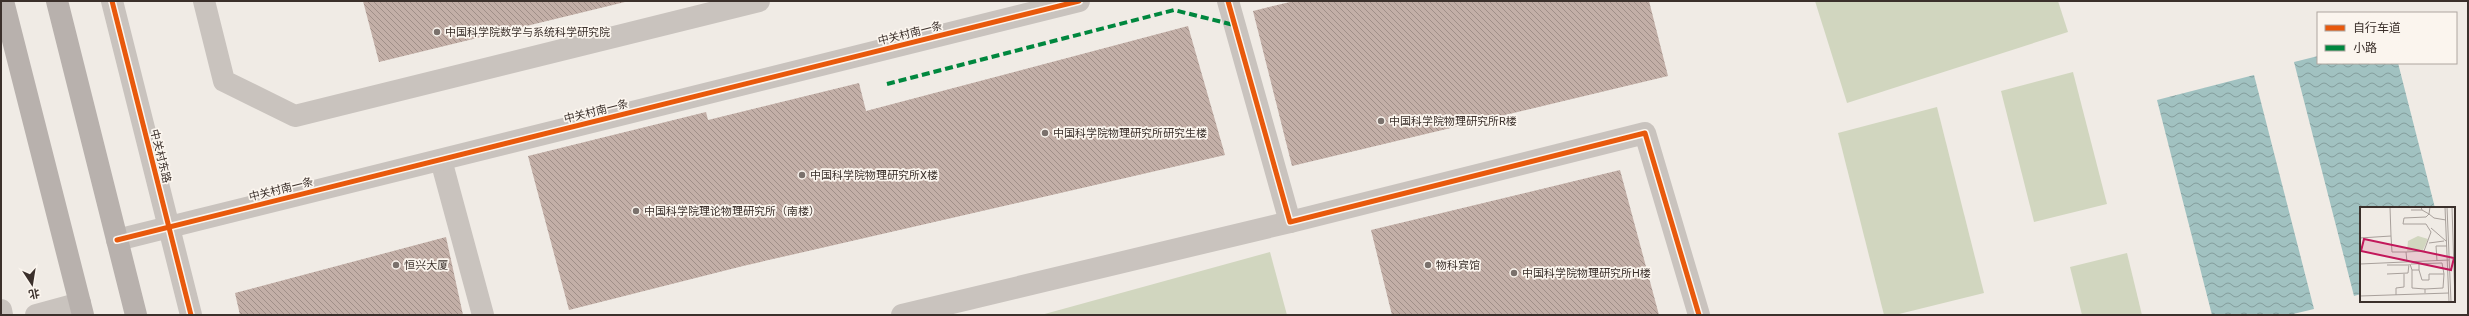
<svg xmlns="http://www.w3.org/2000/svg" width="2469" height="316" viewBox="0 0 2469 316" font-family="Roboto,'Noto Sans SC',sans-serif">
<defs>
<pattern id="water-waves" width="16" height="10" patternUnits="userSpaceOnUse"><rect width="16" height="10" fill="#a1c2c1"/><path d="M0 5q4-4 8 0t8 0" fill="none" stroke="#849e9d"/></pattern>
<pattern id="building-back-hatch" width="6" height="6" patternUnits="userSpaceOnUse"><rect width="6" height="6" fill="#c3afa7"/><path d="M-1 5l2 2M0 0l6 6M5-1l2 2" fill="none" stroke="#a08f88"/></pattern>
</defs>
<rect width="100%" height="100%" fill="#f0ebe5"/>
<!-- green -->
<g fill="#d1d6bf">
<polygon points="1815,1 2058,1 2068,32 1847,103"/>
<polygon points="2073,72 2107,204 2034,222 2001,91"/>
<polygon points="1937,107 1984,293 1895,315 1884,315 1838,133"/>
<polygon points="1270,252 1287,315 1041,315"/>
<polygon points="2127,253 2142,315 2082,315 2070,267"/>
</g>
<!-- water -->
<g fill="url(#water-waves)">
<polygon points="2318,56 2318,63 2398,63 2435,208 2361,208 2361,294 2354,296 2294,62"/>
<polygon points="2254,75 2314,309 2289,315 2212,315 2157,100"/>
</g>
<!-- building -->
<g fill="url(#building-back-hatch)">
<polygon points="363,1 625,1 625,2 379,62"/>
<polygon points="1294,1 1649,1 1668,76 1292,166 1253,11"/>
<polygon points="1188,26 1225,155 743,266 569,310 528,156 706,112 708,120 859,83 866,111"/>
<polygon points="1620,170 1659,315 1392,315 1371,230"/>
<polygon points="446,237 463,315 240,315 235,293"/>
</g>
<g fill="none" stroke-linecap="round" stroke-linejoin="round">
<!-- minor -->
<g stroke="#c9c3be" stroke-width="22">
<polyline points="112,1 191,315"/>
<polyline points="204,1 224,81 295,116 759,1"/>
<polyline points="1228,1 1290,222 1645,133 1699,315"/>
<polyline points="441,160 483,315"/>
<polyline points="117,240 1079,1"/>
<polyline points="1,310 2,315"/>
<polyline points="36,315 80,303"/>
<polyline points="902,315 1290,222"/>
</g>
<!-- major -->
<g stroke="#b8b1ad" stroke-width="22">
<polyline points="3,1 83,315"/>
<polyline points="57,1 136,315"/>
</g>
<!-- quiet -->
<polyline stroke="#00873e" stroke-width="4" stroke-dasharray="8 4" stroke-linecap="butt" points="887,84 1174,10 1234,25"/>
<defs>
<g id="cycleway">
<polyline points="112,1 191,315"/>
<polyline points="1228,1 1290,222 1645,133 1699,315"/>
<polyline points="117,240 1079,1"/>
</g>
</defs>
<!-- cycleway casing -->
<use href="#cycleway" stroke="#fbf5ee" stroke-width="8"/>
<!-- cycleway -->
<use href="#cycleway" stroke="#e8590c" stroke-width="5"/>
</g>
<!-- markers -->
<g fill="#7a716c" stroke="#fbf5ee" stroke-width="1.5">
<circle cx="437" cy="32" r="4"/>
<circle cx="1381" cy="121" r="4"/>
<circle cx="1045" cy="133" r="4"/>
<circle cx="802" cy="175" r="4"/>
<circle cx="636" cy="211" r="4"/>
<circle cx="396" cy="265" r="4"/>
<circle cx="1428" cy="265" r="4"/>
<circle cx="1514" cy="273" r="4"/>
</g>
<g text-anchor="middle" stroke-width="3.5" stroke-linejoin="round" paint-order="stroke">
<!-- poi labels -->
<g font-size="11" fill="#3b302b" stroke="#fbf5ee" text-anchor="start">
<text x="445" y="36">中国科学院数学与系统科学研究院</text>
<text x="1389" y="125">中国科学院物理研究所R楼</text>
<text x="1053" y="137">中国科学院物理研究所研究生楼</text>
<text x="810" y="179">中国科学院物理研究所X楼</text>
<text x="644" y="215">中国科学院理论物理研究所（南楼）</text>
<text x="404" y="269">恒兴大厦</text>
<text x="1436" y="269">物科宾馆</text>
<text x="1522" y="277">中国科学院物理研究所H楼</text>
</g>
<!-- street labels -->
<g font-size="11" fill="#3b302b" stroke="#fbf5ee">
<text transform="translate(910 33) rotate(-14)" y="4">中关村南一条</text>
<text transform="translate(596 111) rotate(-14)" y="4">中关村南一条</text>
<text transform="translate(161 156) rotate(76)" y="4">中关村东路</text>
<text transform="translate(281 189) rotate(-14)" y="4">中关村南一条</text>
</g>
</g>
<!-- overview -->
<g transform="translate(2360 207)">
<rect width="95" height="95" fill="#f0ebe5"/>
<path d="M 58,29 L 68,32 L 63,43 L 47,44 L 48,34 Z" fill="#d1d6bf"/>
<path fill="none" stroke="#a8a09b" stroke-width="1" d="M 30,0 L 31,29M 85,0 L 89,95M 87,0 L 91,95M 92,0 L 95,95M 51,3 L 62,3 L 61,0M 62,3 L 69,7 L 70,0M 71,21 L 86,34M 0,31 L 31,29 L 32,45 L 46,45 L 47,55M 69,36 L 84,34M 46,45 L 64,44 L 71,25 L 66,17 L 43,17 L 44,11 L 66,10 L 69,7 L 74,11 L 86,13M 77,54 L 76,39 L 87,39M 0,57 L 89,53M 50,57 L 52,63 L 59,63 L 59,57M 51,57 L 82,56 L 84,67M 27,58 L 48,58M 52,63 L 52,81 L 65,82 L 65,86M 59,63 L 62,73 L 69,73 L 69,67 L 84,67 L 83,81 L 65,82M 27,67 L 48,66 L 49,57M 36,88 L 36,81 L 44,80 L 44,67M 0,89 L 89,86"/>
<path fill="#c2185b" fill-opacity="0.15" stroke="#c2185b" stroke-width="2" d="M 4,32 L 94,51 L 91,63 L 1,44 Z"/>
<rect width="95" height="95" fill="none" stroke="#3b302b" stroke-width="2"/>
</g>
<!-- border -->
<rect width="2469" height="316" fill="none" stroke="#3b302b" stroke-width="4"/>
<!-- legend -->
<rect x="2317" y="12" width="140" height="52" fill="#fbf5ee" stroke="#aea6a0"/>
<rect x="2325" y="25" width="20" height="6" fill="#e8590c" stroke="#aea6a0"/>
<text x="2353" y="32" font-size="12" fill="#3b302b">自行车道</text>
<rect x="2325" y="45" width="20" height="6" fill="#00873e" stroke="#aea6a0"/>
<text x="2353" y="52" font-size="12" fill="#3b302b">小路</text>
<!-- north arrow -->
<g transform="translate(32 284) rotate(168)" stroke="#fbf5ee" stroke-width="3" paint-order="stroke">
<path d="M0-3L7 15L0 10L-7 15Z" fill="#3b302b"/>
<text y="-6" font-size="11" font-weight="bold" text-anchor="middle" fill="#3b302b">北</text>
</g>
</svg>
